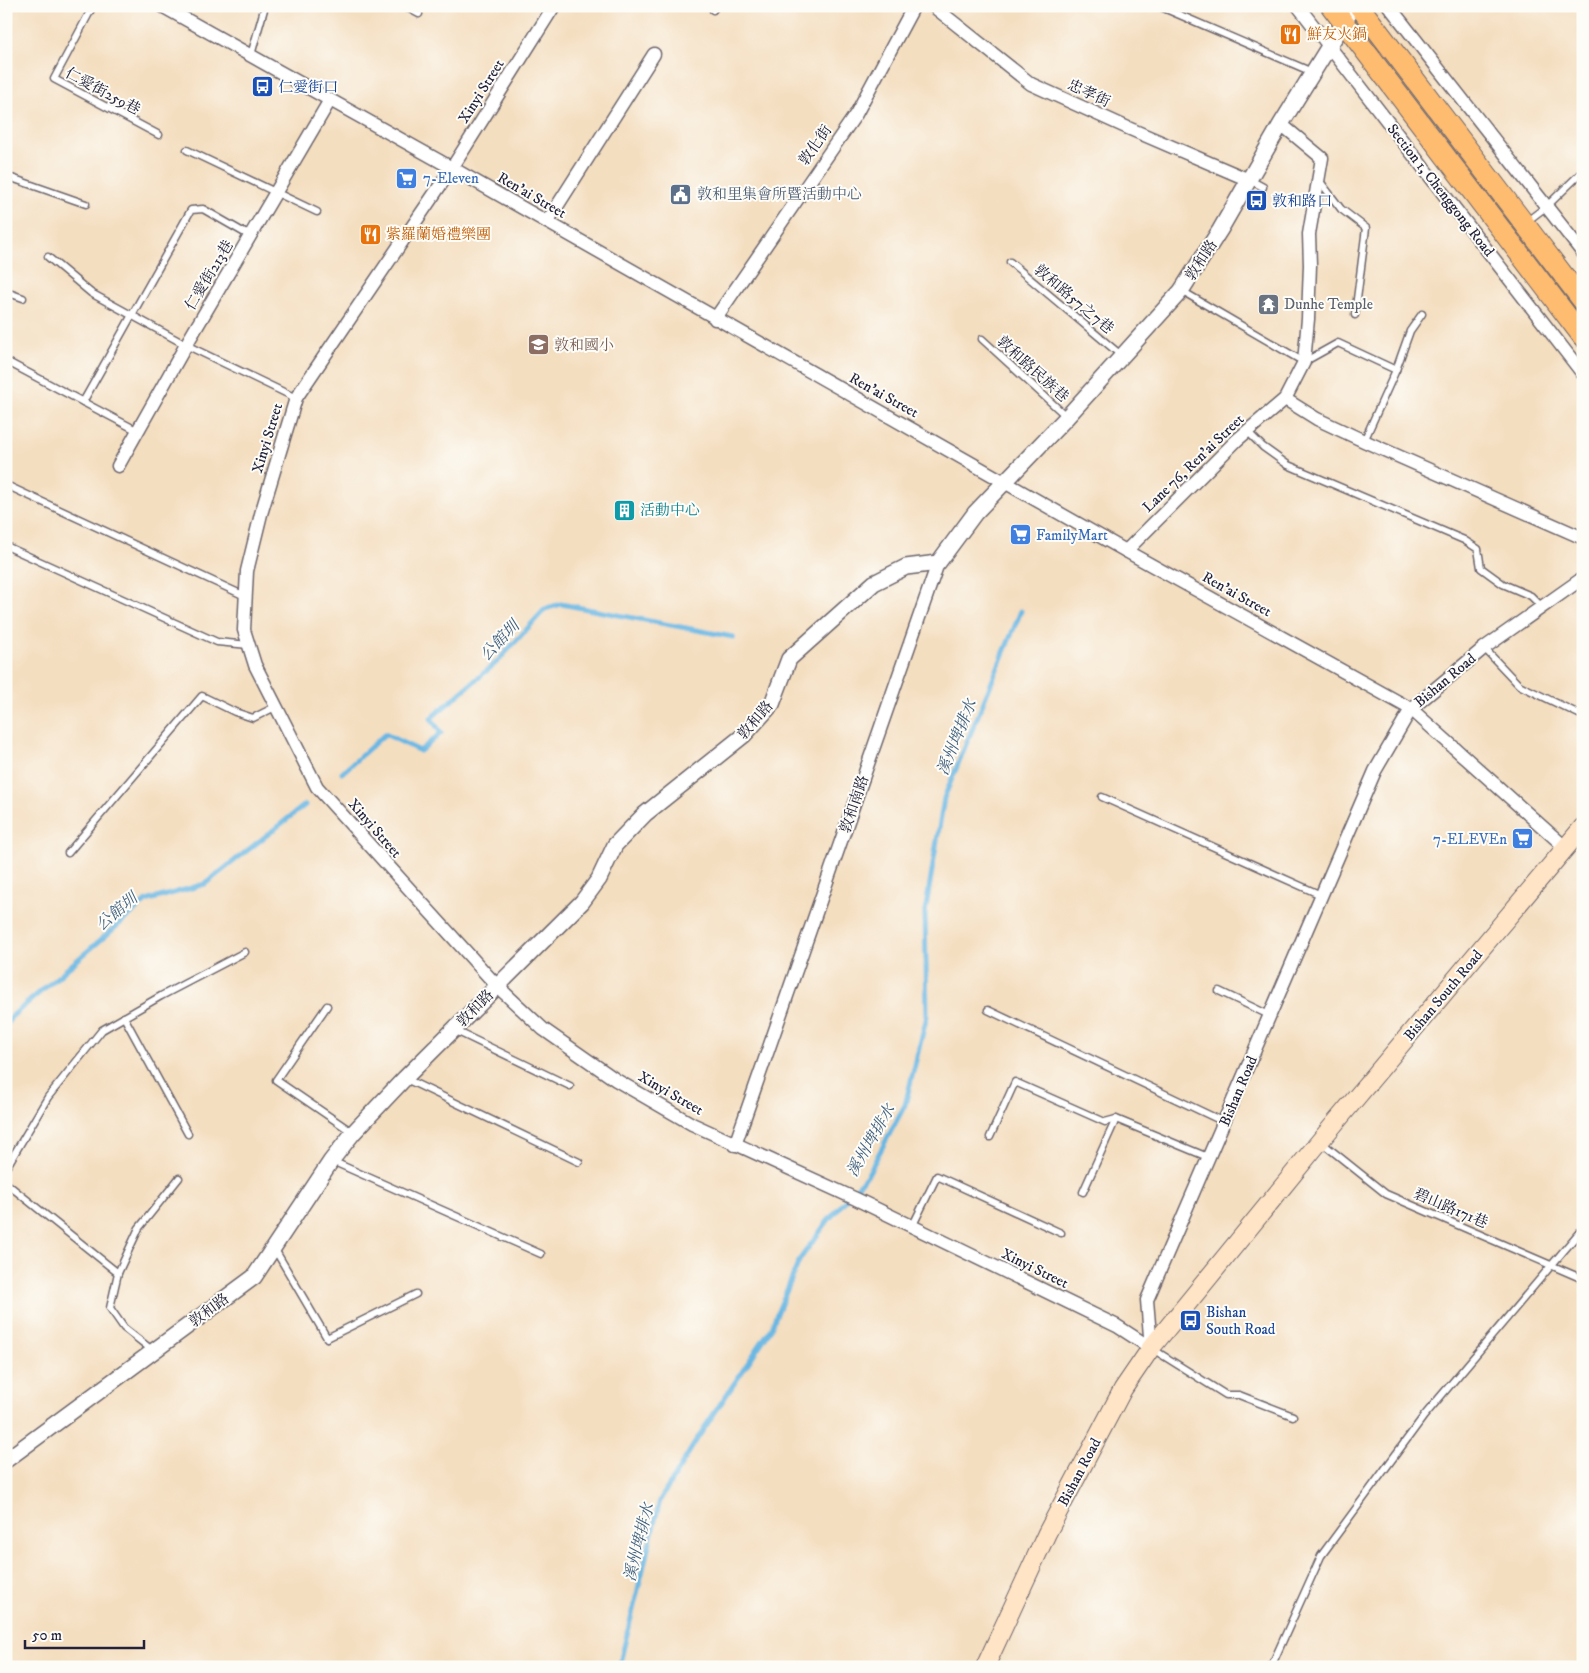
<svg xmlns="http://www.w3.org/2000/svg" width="1589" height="1673" viewBox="0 0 1589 1673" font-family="'IM FELL DW Pica','Noto Serif TC',serif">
<rect width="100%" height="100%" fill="#fdfcf7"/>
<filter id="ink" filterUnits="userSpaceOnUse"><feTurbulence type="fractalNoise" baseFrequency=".02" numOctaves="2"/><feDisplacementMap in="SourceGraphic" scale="10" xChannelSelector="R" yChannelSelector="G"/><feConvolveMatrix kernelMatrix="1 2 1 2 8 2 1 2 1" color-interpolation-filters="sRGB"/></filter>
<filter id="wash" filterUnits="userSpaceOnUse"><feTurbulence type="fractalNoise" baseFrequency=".0096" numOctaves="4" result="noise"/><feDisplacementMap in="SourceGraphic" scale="20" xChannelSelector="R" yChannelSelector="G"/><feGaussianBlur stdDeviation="1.12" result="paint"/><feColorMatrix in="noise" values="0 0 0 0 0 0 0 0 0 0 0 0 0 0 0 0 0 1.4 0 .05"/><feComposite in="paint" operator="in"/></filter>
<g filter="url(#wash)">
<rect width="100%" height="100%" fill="#f4dec0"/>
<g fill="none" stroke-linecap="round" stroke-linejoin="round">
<!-- stream -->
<g stroke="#69b7e3" stroke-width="5">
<polyline points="342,773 385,734 420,751 441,733 431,718 497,662 545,609 561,604 733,637"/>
<polyline points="6,1026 11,1017 146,901 205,884 305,805"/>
<polyline points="619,1667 660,1500 699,1436 770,1330 800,1259 827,1222 868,1174 905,1105 927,1016 925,913 944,798 1021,611"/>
</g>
</g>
</g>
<g filter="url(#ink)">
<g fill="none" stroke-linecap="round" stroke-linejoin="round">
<defs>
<g id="service">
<polyline points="93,6 54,79 159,135"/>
<polyline points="404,6 419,14"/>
<polyline points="1159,6 1312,72"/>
<polyline points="713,10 716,6"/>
<polyline points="251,55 265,6"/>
<polyline points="187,150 317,212"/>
<polyline points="6,176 86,204"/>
<polyline points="1250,180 1263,187"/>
<polyline points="1319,180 1341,209 1366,228 1355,315"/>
<polyline points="1526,222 1547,206 1583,171"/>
<polyline points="48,257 91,293 186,345 296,398"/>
<polyline points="1010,262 1122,356"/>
<polyline points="1182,291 1304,362 1338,343 1396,370"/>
<polyline points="6,292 23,298"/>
<polyline points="982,339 1066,416"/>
<polyline points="6,361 83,402 191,210 203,209 250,236"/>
<polyline points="83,402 138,431"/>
<polyline points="1247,431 1263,447 1288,465 1464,540 1478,549 1481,568 1503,584 1531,596 1541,606"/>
<polyline points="1364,441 1396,370 1410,331 1422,314"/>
<polyline points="6,485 245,596"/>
<polyline points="6,546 217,642 249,645"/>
<polyline points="1484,648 1519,685 1583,716"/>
<polyline points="1102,797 1321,895"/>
<polyline points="68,853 202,696 235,712 253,718 275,707"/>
<polyline points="1219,991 1269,1015"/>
<polyline points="327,1006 276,1080 352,1132"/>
<polyline points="988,1010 1224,1122"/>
<polyline points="124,1017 188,1134"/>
<polyline points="454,1030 570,1086"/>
<polyline points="406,1079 579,1162"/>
<polyline points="990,1137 1015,1082 1105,1122 1116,1119 1210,1158"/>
<polyline points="1321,1142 1386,1194 1583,1279"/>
<polyline points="332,1161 541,1254"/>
<polyline points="6,1168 48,1097 102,1030 161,996 245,952"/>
<polyline points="6,1183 118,1273"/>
<polyline points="1083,1192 1116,1119"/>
<polyline points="912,1227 937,1176 1061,1233"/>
<polyline points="274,1248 327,1338 416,1294"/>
<polyline points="1151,1348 1226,1395 1239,1395 1293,1416"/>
<polyline points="152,1350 124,1328 110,1308 118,1273 139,1228 179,1178"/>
<polyline points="1271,1667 1321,1556 1424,1416 1583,1228"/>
</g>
<g id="minor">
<polyline points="162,6 452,168 1126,551 1411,709 1566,848"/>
<polyline points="554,6 452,168 296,398 261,514 247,571 244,630 255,665 317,787 497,986 543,1029 616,1080 692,1124 856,1199 1117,1326 1151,1348"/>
<polyline points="933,6 1031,84 1128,128 1249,180"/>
<polyline points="1298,6 1583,374"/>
<polyline points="1389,6 1583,253"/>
<polyline points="547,222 654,54"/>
<polyline points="715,319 856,114 914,6"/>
<polyline points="1285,399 1317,419 1364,441 1583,538"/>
<polyline points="118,466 186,345 330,100"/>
<polyline points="1126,551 1237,440 1285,399 1304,362 1308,319 1310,265 1309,234 1322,158 1281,124"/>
<polyline points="735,1145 938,563"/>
<polyline points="1151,1348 1147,1300 1375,771 1411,709 1484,648 1583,578"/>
</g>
<polyline id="tertiary" points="6,1460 254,1277 331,1161 353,1133 405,1078 582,902 599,879 615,845 645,814 744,735 772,704 789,659 874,583 906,567 938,563 975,513 1067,417 1181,291 1220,230 1281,124 1354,6"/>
<polyline id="secondary" points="985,1667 1047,1533 1123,1389 1151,1348 1320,1141 1583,827"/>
<g id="primary">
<polyline points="1331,6 1583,337"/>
<polyline points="1359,6 1583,301"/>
</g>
</defs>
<!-- service casing -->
<use href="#service" stroke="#6c646a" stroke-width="9"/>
<!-- minor casing -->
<use href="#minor" stroke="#6c646a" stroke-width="15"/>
<!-- tertiary casing -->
<use href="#tertiary" stroke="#6c646a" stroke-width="18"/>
<!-- secondary casing -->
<use href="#secondary" stroke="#6c646a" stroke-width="20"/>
<!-- primary casing -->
<use href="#primary" stroke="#6c646a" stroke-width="22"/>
<!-- service -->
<use href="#service" stroke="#fff" stroke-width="6"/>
<!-- minor -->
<use href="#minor" stroke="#fff" stroke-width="12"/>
<!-- tertiary -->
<use href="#tertiary" stroke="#fff" stroke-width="15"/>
<!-- secondary -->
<use href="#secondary" stroke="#ffe4c6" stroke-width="18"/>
<!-- primary -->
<use href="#primary" stroke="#febc70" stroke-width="20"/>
</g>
</g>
<!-- icons -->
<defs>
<symbol id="restaurant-square" viewBox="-11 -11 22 22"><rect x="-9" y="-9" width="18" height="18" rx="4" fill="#e8710a" stroke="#fdfcf7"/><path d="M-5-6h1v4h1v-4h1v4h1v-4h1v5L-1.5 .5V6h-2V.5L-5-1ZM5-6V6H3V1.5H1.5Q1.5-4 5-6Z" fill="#fff"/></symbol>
<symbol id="bus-square" viewBox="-11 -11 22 22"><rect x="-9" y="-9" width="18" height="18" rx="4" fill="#1a4fb4" stroke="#fdfcf7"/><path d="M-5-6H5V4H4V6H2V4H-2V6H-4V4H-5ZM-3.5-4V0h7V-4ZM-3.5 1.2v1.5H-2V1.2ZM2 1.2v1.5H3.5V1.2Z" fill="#fff"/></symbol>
<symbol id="supermarket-square" viewBox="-11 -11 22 22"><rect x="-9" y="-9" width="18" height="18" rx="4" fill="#3f7fe0" stroke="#fdfcf7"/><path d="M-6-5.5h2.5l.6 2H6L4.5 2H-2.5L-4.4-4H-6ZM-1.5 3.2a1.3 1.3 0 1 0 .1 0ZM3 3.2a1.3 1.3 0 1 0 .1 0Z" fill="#fff"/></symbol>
<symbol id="civic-square" viewBox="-11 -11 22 22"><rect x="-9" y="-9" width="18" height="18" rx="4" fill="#5c6f8a" stroke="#fdfcf7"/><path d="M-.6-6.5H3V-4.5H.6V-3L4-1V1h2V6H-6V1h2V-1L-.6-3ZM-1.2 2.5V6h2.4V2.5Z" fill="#fff"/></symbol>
<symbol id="temple-square" viewBox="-11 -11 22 22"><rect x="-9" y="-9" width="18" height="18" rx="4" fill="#6b7280" stroke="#fdfcf7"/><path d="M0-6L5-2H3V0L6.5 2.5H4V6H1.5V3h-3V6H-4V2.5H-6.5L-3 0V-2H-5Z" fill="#fff"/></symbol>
<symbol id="school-square" viewBox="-11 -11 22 22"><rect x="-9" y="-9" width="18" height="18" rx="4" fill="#8d6e63" stroke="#fdfcf7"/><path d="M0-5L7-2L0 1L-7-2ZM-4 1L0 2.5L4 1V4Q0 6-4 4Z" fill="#fff"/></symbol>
<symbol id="building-square" viewBox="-11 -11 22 22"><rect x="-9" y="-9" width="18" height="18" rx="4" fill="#0f9aa8" stroke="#fdfcf7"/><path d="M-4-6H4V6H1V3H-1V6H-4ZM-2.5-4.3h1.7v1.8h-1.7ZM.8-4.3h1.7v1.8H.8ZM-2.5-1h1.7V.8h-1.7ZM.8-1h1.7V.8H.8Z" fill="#fff"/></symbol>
</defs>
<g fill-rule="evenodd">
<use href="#restaurant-square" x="1278" y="22" width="25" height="25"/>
<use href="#bus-square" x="250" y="74" width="25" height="25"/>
<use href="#supermarket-square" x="394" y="166" width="25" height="25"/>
<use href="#civic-square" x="668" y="182" width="25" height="25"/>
<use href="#bus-square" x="1244" y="188" width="25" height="25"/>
<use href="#restaurant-square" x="358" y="222" width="25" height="25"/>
<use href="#temple-square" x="1256" y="292" width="25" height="25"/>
<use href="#school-square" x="526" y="332" width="25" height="25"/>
<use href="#building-square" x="612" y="498" width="25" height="25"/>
<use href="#supermarket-square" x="1008" y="522" width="25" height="25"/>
<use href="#supermarket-square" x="1510" y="826" width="25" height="25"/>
<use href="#bus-square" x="1178" y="1308" width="25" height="25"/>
</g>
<g text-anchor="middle" stroke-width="4" stroke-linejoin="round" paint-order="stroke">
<!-- food labels -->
<g font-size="15" fill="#c56008" stroke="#fdfcf7" text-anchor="start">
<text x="1307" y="39">鮮友火鍋</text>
<text x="386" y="239">紫羅蘭婚禮樂團</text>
</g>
<!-- transit labels -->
<g font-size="15" fill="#164399" stroke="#fdfcf7" text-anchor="start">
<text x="278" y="92">仁愛街口</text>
<text x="1272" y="206">敦和路口</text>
<text x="1206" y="1317">Bishan<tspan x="1206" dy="17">South Road</tspan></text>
</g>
<!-- street labels -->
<g font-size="15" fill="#22223b" stroke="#fdfcf7">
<text transform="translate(103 91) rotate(28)" y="5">仁愛街259巷</text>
<text transform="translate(481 91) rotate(-58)" y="5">Xinyi Street</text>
<text transform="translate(1089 93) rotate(25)" y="5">忠孝街</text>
<text transform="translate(815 145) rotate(-55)" y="5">敦化街</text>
<text transform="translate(1441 190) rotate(52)" y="5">Section 1, Chenggong Road</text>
<text transform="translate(532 195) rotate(30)" y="5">Ren’ai Street</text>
<text transform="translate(1201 260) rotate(-57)" y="5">敦和路</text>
<text transform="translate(209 275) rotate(-59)" y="5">仁愛街213巷</text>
<text transform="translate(1074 299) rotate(40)" y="5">敦和路57之7巷</text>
<text transform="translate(1033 369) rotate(42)" y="5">敦和路民族巷</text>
<text transform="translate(884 395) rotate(29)" y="5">Ren’ai Street</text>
<text transform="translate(267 438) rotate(-73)" y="5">Xinyi Street</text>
<text transform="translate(1193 463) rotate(-44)" y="5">Lane 76, Ren’ai Street</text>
<text transform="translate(1237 594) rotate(29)" y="5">Ren’ai Street</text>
<text transform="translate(1445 680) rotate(-40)" y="5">Bishan Road</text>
<text transform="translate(755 720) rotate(-49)" y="5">敦和路</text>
<text transform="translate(854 804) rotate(-71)" y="5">敦和南路</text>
<text transform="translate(375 828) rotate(49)" y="5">Xinyi Street</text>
<text transform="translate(1443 995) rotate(-50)" y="5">Bishan South Road</text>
<text transform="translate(475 1008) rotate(-45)" y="5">敦和路</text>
<text transform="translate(1238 1091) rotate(-67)" y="5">Bishan Road</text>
<text transform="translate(671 1093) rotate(30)" y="5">Xinyi Street</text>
<text transform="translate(1451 1208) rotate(23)" y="5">碧山路171巷</text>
<text transform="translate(1035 1268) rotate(26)" y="5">Xinyi Street</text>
<text transform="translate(209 1310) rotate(-37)" y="5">敦和路</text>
<text transform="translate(1079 1472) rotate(-62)" y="5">Bishan Road</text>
</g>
<!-- shop labels -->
<g font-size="15" fill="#366cbe" stroke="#fdfcf7" text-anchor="start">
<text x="423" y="183">7-Eleven</text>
<text x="1036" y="540">FamilyMart</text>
<text x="1507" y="844" text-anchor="end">7-ELEVEn</text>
</g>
<!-- service labels -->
<g font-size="15" fill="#4e5e75" stroke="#fdfcf7" text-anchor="start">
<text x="697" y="199">敦和里集會所暨活動中心</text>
</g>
<!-- worship labels -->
<g font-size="15" fill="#5b616d" stroke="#fdfcf7" text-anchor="start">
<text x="1284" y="309">Dunhe Temple</text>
</g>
<!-- education labels -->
<g font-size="15" fill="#785e54" stroke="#fdfcf7" text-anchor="start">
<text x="554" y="350">敦和國小</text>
</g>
<!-- culture labels -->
<g font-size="15" fill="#0d838f" stroke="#fdfcf7" text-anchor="start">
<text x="640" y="515">活動中心</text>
</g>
<!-- water labels -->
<g font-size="16" font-style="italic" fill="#3e5e7e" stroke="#fdfcf7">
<text transform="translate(499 640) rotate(-46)" y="6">公館圳</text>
<text transform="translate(956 737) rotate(-68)" y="6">溪州埤排水</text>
<text transform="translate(116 911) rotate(-40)" y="6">公館圳</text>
<text transform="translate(870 1140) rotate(-60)" y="6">溪州埤排水</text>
<text transform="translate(638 1542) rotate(-76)" y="6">溪州埤排水</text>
</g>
</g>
<!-- margin -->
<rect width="1589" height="1673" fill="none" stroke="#fdfcf7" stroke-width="25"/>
<!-- scale -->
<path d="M25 1640v8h119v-8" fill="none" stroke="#22223b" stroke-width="2.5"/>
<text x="32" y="1640" font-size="15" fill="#22223b" stroke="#fdfcf7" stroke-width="4" paint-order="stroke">50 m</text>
</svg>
